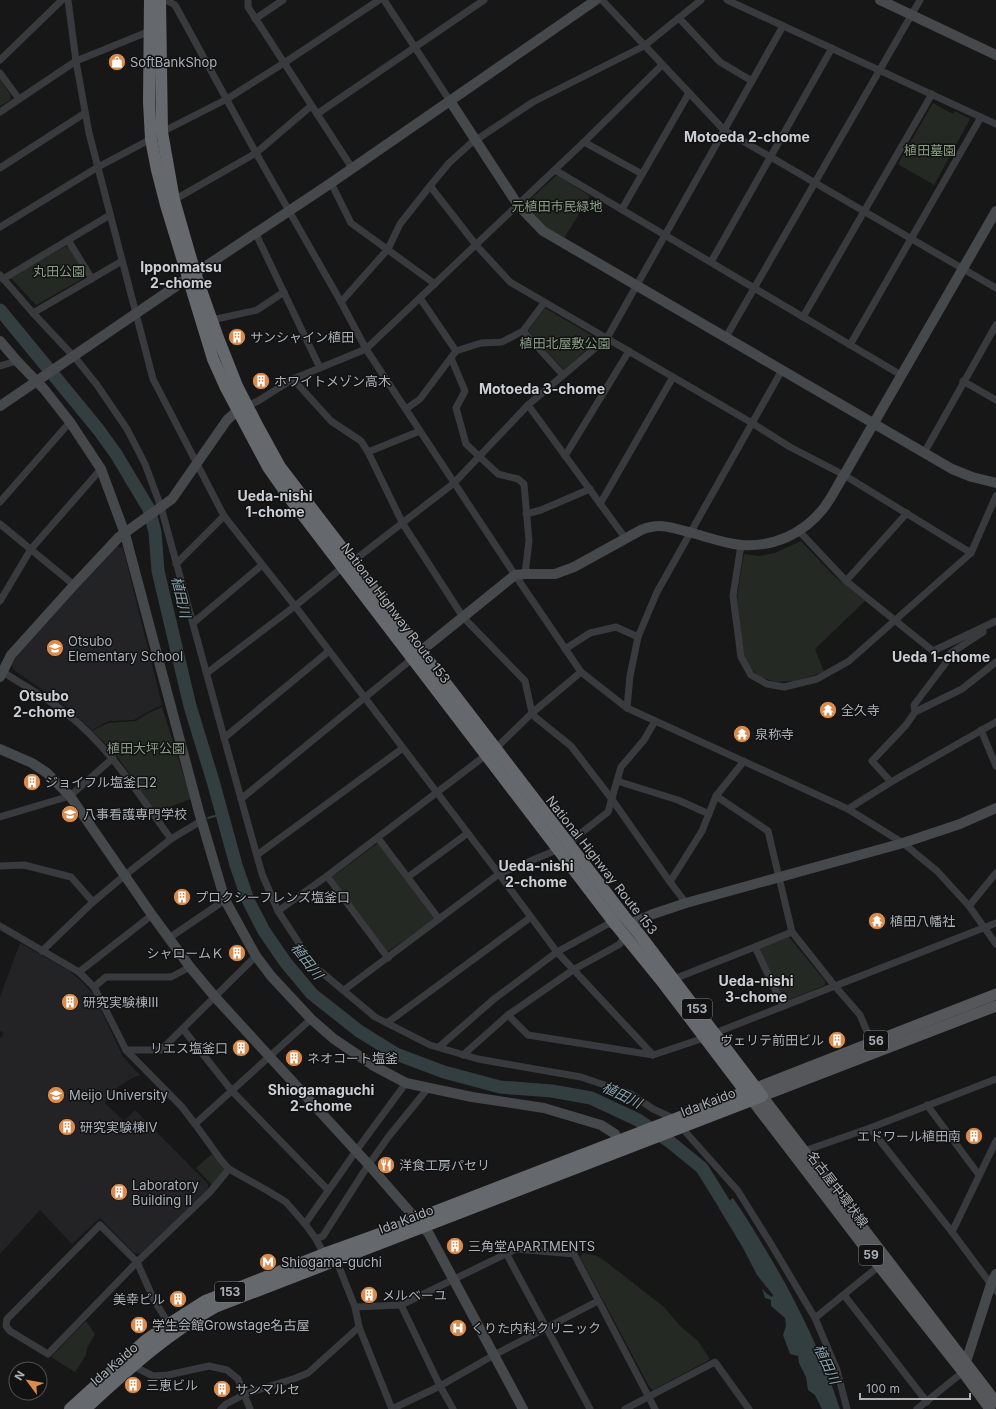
<svg xmlns="http://www.w3.org/2000/svg" width="996" height="1409" viewBox="0 0 996 1409" font-family="Inter,'Noto Sans JP',sans-serif">
<rect width="100%" height="100%" fill="#171718"/>
<!-- built -->
<g fill="#232325">
<polygon points="116,546 123,548 162,705 147,712 134,720 109,721 92,730 68,708 14,670 12,665 21,648"/>
<polygon points="20,943 68,970 81,981 94,995 123,1057 140,1075 130,1079 117,1088 105,1103 124,1121 135,1110 208,1184 208,1189 140,1254 134,1253 100,1218 72,1244 40,1210 0,1254 0,1038 2,1037 3,1032 0,1031 0,997"/>
</g>
<!-- green -->
<g fill="#242a23">
<polygon points="0,79 11,96 10,100 0,106"/>
<polygon points="933,103 953,114 955,111 970,119 934,185 898,164"/>
<polygon points="557,175 590,196 563,240 547,229 523,206"/>
<polygon points="66,246 69,247 85,275 84,278 36,305 11,278"/>
<polygon points="545,308 598,339 564,370 528,331"/>
<polygon points="801,541 834,576 865,601 815,649 824,672 795,681 776,682 760,677 748,666 741,651 737,596 744,554 759,556 775,553"/>
<polygon points="162,707 191,799 156,812 115,753 92,731 108,723 136,721 147,714"/>
<polygon points="378,843 436,918 387,952 332,877"/>
<polygon points="789,937 825,981 825,985 784,1002 759,948"/>
<polygon points="212,1154 225,1169 212,1185 196,1168"/>
<polygon points="583,1253 597,1256 605,1261 664,1307 680,1326 698,1341 709,1358 709,1360 653,1390 650,1388 580,1257"/>
<polygon points="86,1321 95,1334 87,1348 86,1355 75,1372 51,1357"/>
</g>
<!-- water -->
<path fill="#333e41" d="M 733,1198 C 743,1212 752,1227 761,1242 C 793,1294 821,1350 840,1409 L 822,1409 L 815,1395 L 808,1390 L 806,1377 L 799,1363 L 798,1356 L 790,1354 L 783,1335 L 786,1326 L 785,1318 L 771,1306 L 771,1300 L 765,1298 L 762,1288 L 766,1293 L 772,1297 L 773,1295 L 757,1275 L 743,1248 L 719,1208 Z"/>
<g fill="none" stroke-linecap="round" stroke-linejoin="round">
<!-- stream -->
<polyline stroke="#333e41" stroke-width="2" points="208,818 222,814"/>
<!-- river -->
<polyline stroke="#333e41" stroke-width="13" points="0,310 98,429 116,454 149,509 155,532 158,571 190,706 213,781 236,865 248,900 264,931 286,963 312,994 359,1031 396,1054 444,1072 500,1087 552,1091 591,1098 638,1120 669,1141 702,1168 733,1218"/>
<!-- street -->
<g stroke="#383a3d" stroke-width="7">
<polyline points="68,0 76,61 89,133 153,379 224,516 295,606 499,874 557,952 653,1055"/>
<polyline points="166,0 175,5 256,153 341,302 366,349 515,575 581,672 627,708 848,809 903,843 937,871 969,906"/>
<polyline points="248,0 248,7 352,168"/>
<polyline points="384,0 450,101"/>
<polyline points="602,0 724,130 996,288"/>
<polyline points="727,0 996,124"/>
<polyline points="679,18 720,62 752,81"/>
<polyline points="255,19 283,0"/>
<polyline points="0,60 62,0"/>
<polyline points="0,73 19,99"/>
<polyline points="0,112 76,61 150,31"/>
<polyline points="317,114 484,0"/>
<polyline points="162,132 227,99 284,63 379,0"/>
<polyline points="584,142 642,174"/>
<polyline points="0,168 85,113"/>
<polyline points="555,170 901,375"/>
<polyline points="331,183 351,223 435,284"/>
<polyline points="430,186 476,245 510,282 752,423 790,447 844,475 971,553"/>
<polyline points="174,200 256,153 311,106"/>
<polyline points="622,209 689,93"/>
<polyline points="0,227 98,167 151,139"/>
<polyline points="255,232 320,368"/>
<polyline points="68,240 92,279"/>
<polyline points="711,262 832,48"/>
<polyline points="0,275 33,313 77,360 97,385 127,429 145,464 161,507 228,752 262,874 278,911 308,957 319,970 375,1017 430,1045 478,1059 581,1077 631,1094 653,1109 675,1119"/>
<polyline points="3,279 110,215"/>
<polyline points="420,298 456,351"/>
<polyline points="341,302 388,249 400,224 430,186 449,163 470,144 533,102 644,46 701,0"/>
<polyline points="33,313 122,261"/>
<polyline points="803,317 932,94"/>
<polyline points="212,320 257,310 284,292"/>
<polyline points="523,331 563,375"/>
<polyline points="726,337 920,0"/>
<polyline points="850,345 981,117"/>
<polyline points="451,358 465,391 456,408 466,444 498,474 518,479 524,484 529,541 525,574"/>
<polyline points="0,366 17,361"/>
<polyline points="293,379 331,421 361,441 368,452 403,524 463,617 525,681 532,713 535,717 571,746 611,798 670,882 686,903"/>
<polyline points="963,381 996,400"/>
<polyline points="528,405 626,539"/>
<polyline points="245,407 258,401 293,379 366,349 584,142 662,65"/>
<polyline points="406,409 420,399 456,351 481,343 502,342 523,331 544,303"/>
<polyline points="368,452 420,431"/>
<polyline points="924,453 996,325"/>
<polyline points="565,456 629,351"/>
<polyline points="0,502 70,422"/>
<polyline points="600,504 673,377"/>
<polyline points="526,514 541,510 590,489"/>
<polyline points="0,524 74,585"/>
<polyline points="799,531 846,581 933,651 996,621"/>
<polyline points="741,545 733,596 741,657 751,675 767,684 784,687 817,679 849,661 971,553 996,496"/>
<polyline points="352,562 454,483 528,405 607,338 783,26"/>
<polyline points="176,564 224,516"/>
<polyline points="846,581 907,513"/>
<polyline points="0,601 31,549 101,469"/>
<polyline points="193,623 262,565"/>
<polyline points="983,632 951,653 945,664 914,705 915,712 962,689 996,662"/>
<polyline points="565,649 590,633 616,627 638,637"/>
<path d="M 0,670 C 22,685 46,697 66,713 C 110,747 139,795 171,839"/>
<polyline points="207,673 295,606 343,567"/>
<polyline points="627,708 630,676 638,637 657,592 782,370"/>
<polyline points="981,730 996,766"/>
<polyline points="224,738 329,651"/>
<polyline points="495,749 532,713 581,672"/>
<polyline points="617,781 678,800 709,814"/>
<polyline points="891,782 872,761 906,725 915,712"/>
<polyline points="716,796 768,831 792,932 834,985 860,1015 872,1043"/>
<polyline points="241,799 413,658"/>
<polyline points="848,809 891,782 996,722"/>
<polyline points="0,817 70,796 113,758"/>
<polyline points="378,838 439,919"/>
<polyline points="567,844 608,812 621,767 644,740 655,721"/>
<polyline points="257,855 403,748"/>
<polyline points="0,866 24,865 71,877 93,902"/>
<polyline points="996,873 969,906 996,944"/>
<polyline points="327,876 388,958"/>
<polyline points="408,877 468,833"/>
<polyline points="670,882 702,831 716,796 744,761"/>
<polyline points="278,911 327,876 486,755"/>
<polyline points="0,926 79,972 94,987 126,1050 182,1107 195,1124 221,1160 229,1169 268,1191 286,1202 305,1224 316,1239 324,1254 335,1261 339,1267 355,1307 359,1327 392,1409"/>
<polyline points="169,938 225,900"/>
<polyline points="755,947 783,1006"/>
<polyline points="42,951 93,902 125,875 171,839 201,821"/>
<polyline points="79,972 152,915"/>
<polyline points="674,979 792,932"/>
<polyline points="94,987 106,977 171,977 190,967"/>
<polyline points="344,990 499,874 559,849"/>
<polyline points="508,1015 528,1035 653,1055 704,1038"/>
<polyline points="387,1023 531,917"/>
<polyline points="183,1029 232,1091 328,1190"/>
<polyline points="715,1033 996,923"/>
<polyline points="439,1047 494,999 557,952 608,924 617,925"/>
<polyline points="126,1050 161,1050 256,956"/>
<polyline points="463,1055 508,1015 573,970 620,944 625,934"/>
<polyline points="927,1105 979,1175"/>
<polyline points="195,1124 311,1019"/>
<polyline points="682,1128 738,1191 771,1244 815,1318 837,1370 847,1409"/>
<polyline points="870,1128 952,1232 996,1291"/>
<polyline points="804,1151 870,1128 996,1079"/>
<polyline points="305,1224 356,1151 406,1083"/>
<polyline points="952,1232 996,1141"/>
<polyline points="316,1239 323,1236 365,1170 389,1136 429,1087"/>
<polyline points="506,1253 590,1409"/>
<polyline points="844,1295 927,1402"/>
<polyline points="401,1305 440,1386 453,1409"/>
<polyline points="355,1307 401,1305 516,1249 574,1254 655,1409"/>
<polyline points="815,1318 879,1266"/>
<polyline points="169,1324 154,1300 137,1262 100,1225 7,1319 6,1326 10,1331 48,1354 137,1262 210,1192 229,1169"/>
<polyline points="134,1365 139,1369 153,1376 168,1375 209,1366 227,1370 238,1379 250,1409"/>
<polyline points="221,1409 226,1404 245,1394 296,1378 308,1373 359,1327"/>
<polyline points="392,1409 440,1386 494,1355 598,1301"/>
<polyline points="625,1409 715,1362 749,1409"/>
<polyline points="917,1409 963,1372"/>
</g>
<!-- secondary -->
<g stroke="#46494c" stroke-width="10">
<polyline points="880,0 996,55"/>
<polyline points="450,101 518,205 543,231 952,469 972,477 996,483"/>
<polyline points="0,341 17,361 44,389 70,422 101,469 125,534 199,812 225,900 256,956 271,976 311,1019 334,1039 374,1066 406,1083 472,1097 544,1108 601,1125 615,1134 618,1141"/>
<polyline points="0,406 188,278 331,183 596,0"/>
<path d="M 416,655 L 515,575 L 525,574 L 555,574 L 574,567 L 641,530 C 662,522 672,528 692,533 C 707,537 727,544 742,545 C 774,547 803,534 823,509 C 831,499 837,486 844,475 L 996,211"/>
<polyline points="0,677 11,655 74,585 119,537 172,499 227,420 237,411"/>
<polyline points="0,749 32,763 47,773 70,796 152,915 190,967 215,997 369,1165 429,1234 523,1409"/>
<polyline points="630,924 653,914 686,903 903,843 960,824 996,808"/>
<polyline points="966,1362 991,1284 996,1274"/>
</g>
<!-- primary -->
<g stroke="#55575b" stroke-width="11">
<polyline points="996,1006 762,1096 996,1402"/>
<polyline points="756,1088 996,994"/>
<polyline points="752,1100 879,1266 963,1372 990,1409"/>
</g>
<!-- highway -->
<g stroke="#65696d" stroke-width="12">
<polyline points="150,0 149,102 151,139 157,170 166,205 213,359 226,388 268,467 289,497 616,925 664,984 752,1100"/>
<polyline points="70,1409 145,1341 169,1324 205,1301 324,1254 402,1226 416,1219 753,1089"/>
<path d="M 85,1409 C 127,1371 165,1335 215,1307 L 762,1096 L 639,934 L 624,916 L 280,467 L 258,427 L 237,386 L 218,338 L 195,273 L 174,200 L 162,132 L 160,0"/>
</g>
</g>
<!-- icons -->
<defs>
<symbol id="shop-disc" viewBox="-11 -11 22 22"><circle r="9.5" fill="#db8b4c" stroke="#121213"/><path d="M-5-2.5h2.3a2.7 3.5 0 0 1 5.4 0H5L5.5 6h-11ZM-1.5-2.5h3a1.5 2.3 0 0 0-3 0Z" fill="#fff"/></symbol>
<symbol id="building-disc" viewBox="-11 -11 22 22"><circle r="9.5" fill="#db8b4c" stroke="#121213"/><path d="M-4-6H4V6H1V3H-1V6H-4ZM-2.5-4.3h1.7v1.8h-1.7ZM.8-4.3h1.7v1.8H.8ZM-2.5-1h1.7V.8h-1.7ZM.8-1h1.7V.8H.8Z" fill="#fff"/></symbol>
<symbol id="school-disc" viewBox="-11 -11 22 22"><circle r="9.5" fill="#db8b4c" stroke="#121213"/><path d="M0-5L7-2L0 1L-7-2ZM-4 1L0 2.5L4 1V4Q0 6-4 4Z" fill="#fff"/></symbol>
<symbol id="temple-disc" viewBox="-11 -11 22 22"><circle r="9.5" fill="#db8b4c" stroke="#121213"/><path d="M0-6L5-2H3V0L6.5 2.5H4V6H1.5V3h-3V6H-4V2.5H-6.5L-3 0V-2H-5Z" fill="#fff"/></symbol>
<symbol id="university-disc" viewBox="-11 -11 22 22"><circle r="9.5" fill="#db8b4c" stroke="#121213"/><path d="M0-5L7-2L0 1L-7-2ZM-4 1L0 2.5L4 1V4Q0 6-4 4Z" fill="#fff"/></symbol>
<symbol id="restaurant-disc" viewBox="-11 -11 22 22"><circle r="9.5" fill="#db8b4c" stroke="#121213"/><path d="M-5-6h1v4h1v-4h1v4h1v-4h1v5L-1.5 .5V6h-2V.5L-5-1ZM5-6V6H3V1.5H1.5Q1.5-4 5-6Z" fill="#fff"/></symbol>
<symbol id="metro-disc" viewBox="-11 -11 22 22"><circle r="9.5" fill="#db8b4c" stroke="#121213"/><path d="M-5.5 5V-5H-3L0 0L3-5H5.5V5H3V-.5L0 4L-3-.5V5Z" fill="#fff"/></symbol>
<symbol id="hospital-disc" viewBox="-11 -11 22 22"><circle r="9.5" fill="#db8b4c" stroke="#121213"/><path d="M-5-5h3v3.5h4V-5h3V5h-3V1.5h-4V5h-3Z" fill="#fff"/></symbol>
</defs>
<g fill-rule="evenodd">
<use href="#shop-disc" x="107" y="52" width="20" height="20"/>
<use href="#building-disc" x="227" y="327" width="20" height="20"/>
<use href="#building-disc" x="251" y="371" width="20" height="20"/>
<use href="#school-disc" x="45" y="638" width="20" height="20"/>
<use href="#temple-disc" x="818" y="700" width="20" height="20"/>
<use href="#temple-disc" x="732" y="724" width="20" height="20"/>
<use href="#building-disc" x="22" y="772" width="20" height="20"/>
<use href="#school-disc" x="60" y="804" width="20" height="20"/>
<use href="#building-disc" x="172" y="887" width="20" height="20"/>
<use href="#temple-disc" x="867" y="911" width="20" height="20"/>
<use href="#building-disc" x="227" y="943" width="20" height="20"/>
<use href="#building-disc" x="60" y="992" width="20" height="20"/>
<use href="#building-disc" x="827" y="1030" width="20" height="20"/>
<use href="#building-disc" x="231" y="1038" width="20" height="20"/>
<use href="#building-disc" x="284" y="1048" width="20" height="20"/>
<use href="#university-disc" x="46" y="1085" width="20" height="20"/>
<use href="#building-disc" x="57" y="1117" width="20" height="20"/>
<use href="#building-disc" x="964" y="1126" width="20" height="20"/>
<use href="#restaurant-disc" x="376" y="1155" width="20" height="20"/>
<use href="#building-disc" x="109" y="1182" width="20" height="20"/>
<use href="#building-disc" x="445" y="1236" width="20" height="20"/>
<use href="#metro-disc" x="258" y="1252" width="20" height="20"/>
<use href="#building-disc" x="359" y="1285" width="20" height="20"/>
<use href="#building-disc" x="168" y="1289" width="20" height="20"/>
<use href="#building-disc" x="129" y="1315" width="20" height="20"/>
<use href="#hospital-disc" x="448" y="1318" width="20" height="20"/>
<use href="#building-disc" x="123" y="1375" width="20" height="20"/>
<use href="#building-disc" x="212" y="1379" width="20" height="20"/>
</g>
<g text-anchor="middle" stroke-width="3" stroke-linejoin="round" paint-order="stroke">
<!-- shield labels -->
<g fill="#121213" stroke="#7c8185" stroke-width="1">
<rect x="682" y="999" width="30" height="20" rx="3"/>
<rect x="864" y="1031" width="24" height="20" rx="3"/>
<rect x="859" y="1245" width="24" height="20" rx="3"/>
<rect x="215" y="1282" width="30" height="20" rx="3"/>
</g>
<g font-size="12" font-weight="bold" fill="#aab1b6">
<text x="697" y="1013">153</text>
<text x="876" y="1045">56</text>
<text x="871" y="1259">59</text>
<text x="230" y="1296">153</text>
</g>
<!-- poi labels -->
<g font-size="13" fill="#aab1b6" stroke="#121213" text-anchor="start">
<text x="130" y="67">SoftBankShop</text>
<text x="250" y="342">サンシャイン植田</text>
<text x="274" y="386">ホワイトメゾン高木</text>
<text x="68" y="646">Otsubo<tspan x="68" dy="15">Elementary School</tspan></text>
<text x="841" y="715">全久寺</text>
<text x="755" y="739">泉称寺</text>
<text x="45" y="787">ジョイフル塩釜口2</text>
<text x="83" y="819">八事看護専門学校</text>
<text x="195" y="902">プロクシーフレンズ塩釜口</text>
<text x="890" y="926">植田八幡社</text>
<text x="224" y="958" text-anchor="end">シャロームＫ</text>
<text x="83" y="1007">研究実験棟Ⅲ</text>
<text x="824" y="1045" text-anchor="end">ヴェリテ前田ビル</text>
<text x="228" y="1053" text-anchor="end">リエス塩釜口</text>
<text x="307" y="1063">ネオコート塩釜</text>
<text x="69" y="1100">Meijo University</text>
<text x="80" y="1132">研究実験棟Ⅳ</text>
<text x="961" y="1141" text-anchor="end">エドワール植田南</text>
<text x="399" y="1170">洋食工房パセリ</text>
<text x="132" y="1190">Laboratory<tspan x="132" dy="15">Building II</tspan></text>
<text x="468" y="1251">三角堂APARTMENTS</text>
<text x="281" y="1267">Shiogama-guchi</text>
<text x="382" y="1300">メルベーユ</text>
<text x="165" y="1304" text-anchor="end">美幸ビル</text>
<text x="152" y="1330">学生会館Growstage名古屋</text>
<text x="471" y="1333">くりた内科クリニック</text>
<text x="146" y="1390">三恵ビル</text>
<text x="235" y="1394">サンマルセ</text>
</g>
<!-- park labels -->
<g font-size="13" fill="#889f84" stroke="#121213">
<text x="930" y="155">植田墓園</text>
<text x="557" y="211">元植田市民緑地</text>
<text x="59" y="276">丸田公園</text>
<text x="565" y="348">植田北屋敷公園</text>
<text x="146" y="753">植田大坪公園</text>
</g>
<!-- street labels -->
<g font-size="13" fill="#aab1b6" stroke="#121213">
<text transform="translate(396 613) rotate(53)" y="5">National Highway Route 153</text>
<text transform="translate(602 865) rotate(52)" y="5">National Highway Route 153</text>
<text transform="translate(708 1102) rotate(-21)" y="5">Ida Kaido</text>
<text transform="translate(838 1189) rotate(53)" y="5">名古屋中環状線</text>
<text transform="translate(406 1219) rotate(-21)" y="5">Ida Kaido</text>
<text transform="translate(114 1364) rotate(-41)" y="5">Ida Kaido</text>
</g>
<!-- neighbourhood labels -->
<g font-size="14" font-weight="bold" fill="#cbcfd3" stroke="#121213">
<text x="747" y="142">Motoeda 2-chome</text>
<text x="181" y="272">Ipponmatsu<tspan x="181" dy="16">2-chome</tspan></text>
<text x="542" y="394">Motoeda 3-chome</text>
<text x="275" y="501">Ueda-nishi<tspan x="275" dy="16">1-chome</tspan></text>
<text x="941" y="662">Ueda 1-chome</text>
<text x="44" y="701">Otsubo<tspan x="44" dy="16">2-chome</tspan></text>
<text x="536" y="871">Ueda-nishi<tspan x="536" dy="16">2-chome</tspan></text>
<text x="756" y="986">Ueda-nishi<tspan x="756" dy="16">3-chome</tspan></text>
<text x="321" y="1095">Shiogamaguchi<tspan x="321" dy="16">2-chome</tspan></text>
</g>
<!-- water labels -->
<g font-size="14" font-style="italic" fill="#86a3ad" stroke="#121213">
<text transform="translate(181 597) rotate(77)" y="5">植田川</text>
<text transform="translate(307 961) rotate(52)" y="5">植田川</text>
<text transform="translate(622 1095) rotate(26)" y="5">植田川</text>
<text transform="translate(827 1364) rotate(65)" y="5">植田川</text>
</g>
</g>
<!-- north arrow -->
<g transform="translate(28 1381) rotate(302)"><circle r="19" fill="#121213" stroke="#4f5254"/>
<path d="M0-3L7 15L0 10L-7 15Z" fill="#db8b4c"/>
<text y="-6" font-size="11" font-weight="bold" text-anchor="middle" fill="#aab1b6">N</text>
</g>
<!-- scale -->
<path d="M860 1393v6h110v-6" fill="none" stroke="#aab1b6" stroke-width="2"/>
<text x="866" y="1393" font-size="12" fill="#aab1b6" stroke="#121213" stroke-width="3" paint-order="stroke">100 m</text>
</svg>
